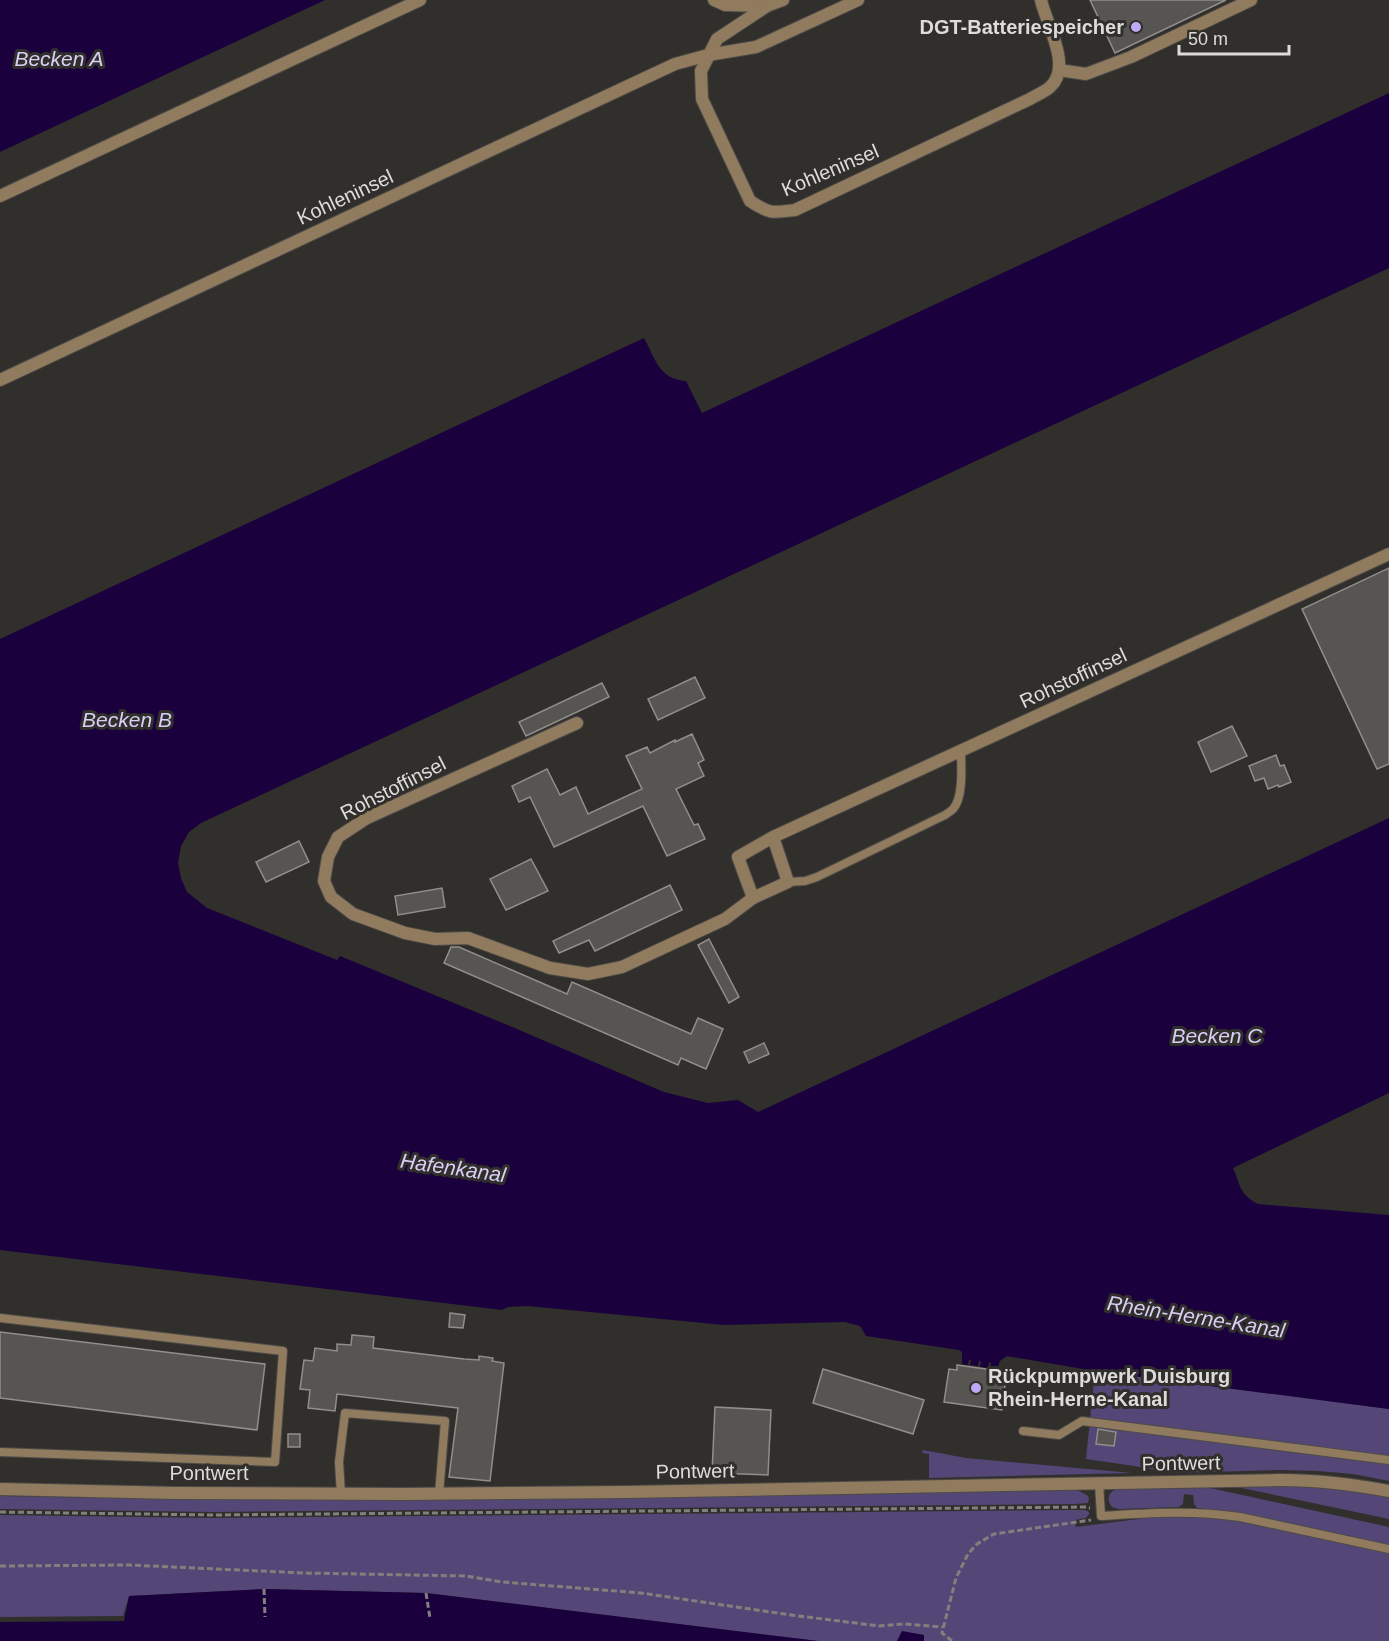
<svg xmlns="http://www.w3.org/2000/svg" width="1389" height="1641" viewBox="0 0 1389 1641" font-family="Arial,sans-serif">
<rect width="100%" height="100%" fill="#312f2c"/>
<!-- green -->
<g fill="#544777">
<polygon points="1095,1371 1389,1409 1389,1481 1353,1474 1317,1471 1281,1470 1172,1473 1134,1466 1086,1459"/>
<polygon points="923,1450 966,1458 1132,1473 929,1478 929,1454 922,1453"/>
<polygon points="1237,1487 1317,1487 1351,1490 1389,1498 1389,1519"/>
<path d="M 1210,1488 L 1389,1527 L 1389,1545 L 1242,1514 L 1197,1508 L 1194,1504 L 1193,1495 L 1184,1494 L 1183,1504 L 1179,1507 L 1118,1509 L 1112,1507 C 1106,1500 1108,1492 1117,1489 Z"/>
<path d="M 1077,1490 L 1087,1495 L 1089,1498 L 1088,1503 L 1074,1504 L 213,1512 L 0,1509 L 0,1496 C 359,1504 718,1496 1077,1490 Z"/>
<polygon points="1075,1510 1085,1510 1089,1512 1089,1514 1086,1518 1075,1520 1076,1527 1170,1515 1195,1515 1240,1520 1389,1552 1389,1641 924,1641 924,1635 903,1632 897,1641 818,1641 426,1593 264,1589 129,1596 123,1616 0,1617 0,1515 213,1518"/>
</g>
<!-- water -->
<g fill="#1b003e">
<polygon points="0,0 325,0 0,152"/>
<path d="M 1389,93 L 1389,268 L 201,823 L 189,832 L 181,846 L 178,863 L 181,878 L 187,892 L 207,908 L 337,960 L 340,956 L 517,1029 L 664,1092 L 708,1103 L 738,1100 L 758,1112 L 1389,818 L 1389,1093 L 1233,1168 C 1241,1186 1239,1194 1258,1204 L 1389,1215 L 1389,1409 L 1095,1371 L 1007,1356 L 1000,1361 L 997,1369 L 990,1368 L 991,1363 L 989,1362 L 988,1368 L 980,1367 L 981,1361 L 979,1361 L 978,1366 L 970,1365 L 971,1360 L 969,1360 L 968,1365 L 962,1364 L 962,1352 L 959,1350 L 866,1336 L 860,1326 L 845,1322 L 724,1325 L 528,1306 L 508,1307 L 502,1310 L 0,1250 L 0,639 L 644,338 C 656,360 659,379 686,381 L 702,413 Z"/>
<polygon points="264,1589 426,1593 818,1641 0,1641 0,1622 124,1621 129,1596"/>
<polygon points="902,1631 924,1635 924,1641 897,1641"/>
</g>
<!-- building -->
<g fill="#575552" stroke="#918e8b" stroke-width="1.5">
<polygon points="1090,0 1226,0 1115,53"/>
<polygon points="1389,568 1389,764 1377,769 1302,609"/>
<polygon points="695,677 705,698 658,720 648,699"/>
<polygon points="602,683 609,697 526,736 519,722"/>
<polygon points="1232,726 1247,756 1211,772 1198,742"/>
<polygon points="692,734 704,760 698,763 704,776 676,789 694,825 698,824 705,839 667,856 643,806 554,847 530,797 519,802 512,786 547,769 560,795 576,787 588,814 642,789 626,756 647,747 650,753 675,740 675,742"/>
<polygon points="1276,755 1280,766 1284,765 1291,782 1279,787 1278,785 1268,789 1264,778 1255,781 1249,766"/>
<polygon points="299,841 309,862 266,882 256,862"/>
<polygon points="531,859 548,891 506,910 490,879"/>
<polygon points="670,885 682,910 595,951 589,940 559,953 553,941"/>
<polygon points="442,888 445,907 398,915 395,896"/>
<polygon points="709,939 739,997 729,1003 698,945"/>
<polygon points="451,947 459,947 567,994 572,982 691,1034 698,1018 723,1029 706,1069 681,1058 678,1065 444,963"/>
<polygon points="764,1043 769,1054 749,1063 744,1052"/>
<polygon points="450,1313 465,1315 463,1328 449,1327"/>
<polygon points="0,1332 265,1364 257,1430 0,1398"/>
<polygon points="352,1335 374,1337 373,1348 464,1359 479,1360 479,1356 493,1358 492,1361 504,1363 490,1481 449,1477 458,1408 337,1394 335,1411 308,1408 310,1390 300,1389 304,1360 313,1361 315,1348 337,1351 337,1344 351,1345"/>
<polygon points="957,1365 1000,1371 999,1376 1006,1377 1002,1410 944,1402 949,1369 957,1370"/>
<polygon points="823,1369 924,1400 913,1434 813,1403"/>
<polygon points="715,1407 771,1410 768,1475 712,1473"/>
<polygon points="1098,1429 1116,1432 1114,1446 1096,1444"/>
<rect x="288" y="1434" width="12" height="13"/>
</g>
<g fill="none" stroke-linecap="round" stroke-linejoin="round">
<defs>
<g id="lane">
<path d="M 788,882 L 805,881 L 817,877 L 945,815 C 948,813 951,811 953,809 C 964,797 961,765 961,750"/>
<polyline points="0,1318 283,1351 275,1462 0,1452"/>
<polyline points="1023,1431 1059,1435 1082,1421 1389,1460"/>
<path d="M 1099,1483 L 1101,1516 C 1148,1513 1193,1510 1240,1517 L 1389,1549"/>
<polyline points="341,1494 339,1462 345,1413 445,1421 439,1494"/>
</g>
<g id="street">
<polyline points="714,0 725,5 767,6"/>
<path d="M 783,0 L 767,6 L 717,39 L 701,71 L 702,99 L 750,201 C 770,214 772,213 795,210 L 1030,99 C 1036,95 1045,92 1050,87 C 1073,67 1046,24 1041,0"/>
<polyline points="1059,70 1086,74 1131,57 1251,0"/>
<polyline points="0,196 420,0"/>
<polyline points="0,380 675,64 708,55 756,47 858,0"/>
<polyline points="577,723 367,818 338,837 328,857 324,881 331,897 353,914 405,933 435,939 468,938 550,968 588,974 622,967 725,919 753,898"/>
<polyline points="773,837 788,882 753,898 738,857 773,837 1389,554"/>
<path d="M 0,1489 L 175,1493 L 401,1494 L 626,1492 L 1281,1480 C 1319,1480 1351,1484 1389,1491"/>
</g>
</defs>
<!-- lane casing -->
<use href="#lane" stroke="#4d4b48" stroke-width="10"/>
<!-- street casing -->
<use href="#street" stroke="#4d4b48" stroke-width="14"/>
<!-- path -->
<g stroke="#81807d" stroke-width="3" stroke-dasharray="6 3" stroke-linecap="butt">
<polyline points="0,1512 213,1515 1086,1507 1090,1508"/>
<polyline points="0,1566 129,1565 304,1573 466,1576 502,1582 641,1593 791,1615 879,1626 904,1624 943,1627"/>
<polyline points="264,1589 265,1617"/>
<polyline points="426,1593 430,1618"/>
<polyline points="952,1641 942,1633 956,1578 968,1554 977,1544 994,1534 1091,1520"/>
</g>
<!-- lane -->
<use href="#lane" stroke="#917b5e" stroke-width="8"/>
<!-- street -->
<use href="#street" stroke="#917b5e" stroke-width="12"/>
</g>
<!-- markers -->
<g fill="#bda9f5" stroke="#312f2c" stroke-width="2">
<circle cx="1136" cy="27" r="6"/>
<circle cx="976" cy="1388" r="6"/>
</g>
<g text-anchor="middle" stroke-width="6" stroke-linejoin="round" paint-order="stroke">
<!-- poi labels -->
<g font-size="20" font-weight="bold" fill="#dddcda" stroke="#312f2c" text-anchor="end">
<text x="1124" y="34">DGT-Batteriespeicher</text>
<text x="988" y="1383" text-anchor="start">Rückpumpwerk Duisburg<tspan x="988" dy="23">Rhein-Herne-Kanal</tspan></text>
</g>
<!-- street labels -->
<g font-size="20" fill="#dddcda" stroke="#312f2c">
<text transform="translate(830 170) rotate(-23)" y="7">Kohleninsel</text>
<text transform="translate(345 197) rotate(-25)" y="7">Kohleninsel</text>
<text transform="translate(1073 678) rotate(-25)" y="7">Rohstoffinsel</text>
<text transform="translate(393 788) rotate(-27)" y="7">Rohstoffinsel</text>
<text transform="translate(1181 1463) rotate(-1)" y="7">Pontwert</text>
<text transform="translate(695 1471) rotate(-1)" y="7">Pontwert</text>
<text x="209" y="1480">Pontwert</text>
</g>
<!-- water labels -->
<g font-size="21" font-style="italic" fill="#d8cff7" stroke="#312f2c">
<text x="59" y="66">Becken A</text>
<text x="127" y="727">Becken B</text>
<text x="1217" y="1043">Becken C</text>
<text transform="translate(453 1168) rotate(8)" y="7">Hafenkanal</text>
<text transform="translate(1196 1317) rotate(9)" y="7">Rhein-Herne-Kanal</text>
</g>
</g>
<!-- scale -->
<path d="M1179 45v9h110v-9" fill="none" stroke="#dddcda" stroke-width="3"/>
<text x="1188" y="45" font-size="18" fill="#dddcda" stroke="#312f2c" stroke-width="4.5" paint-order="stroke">50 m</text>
</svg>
